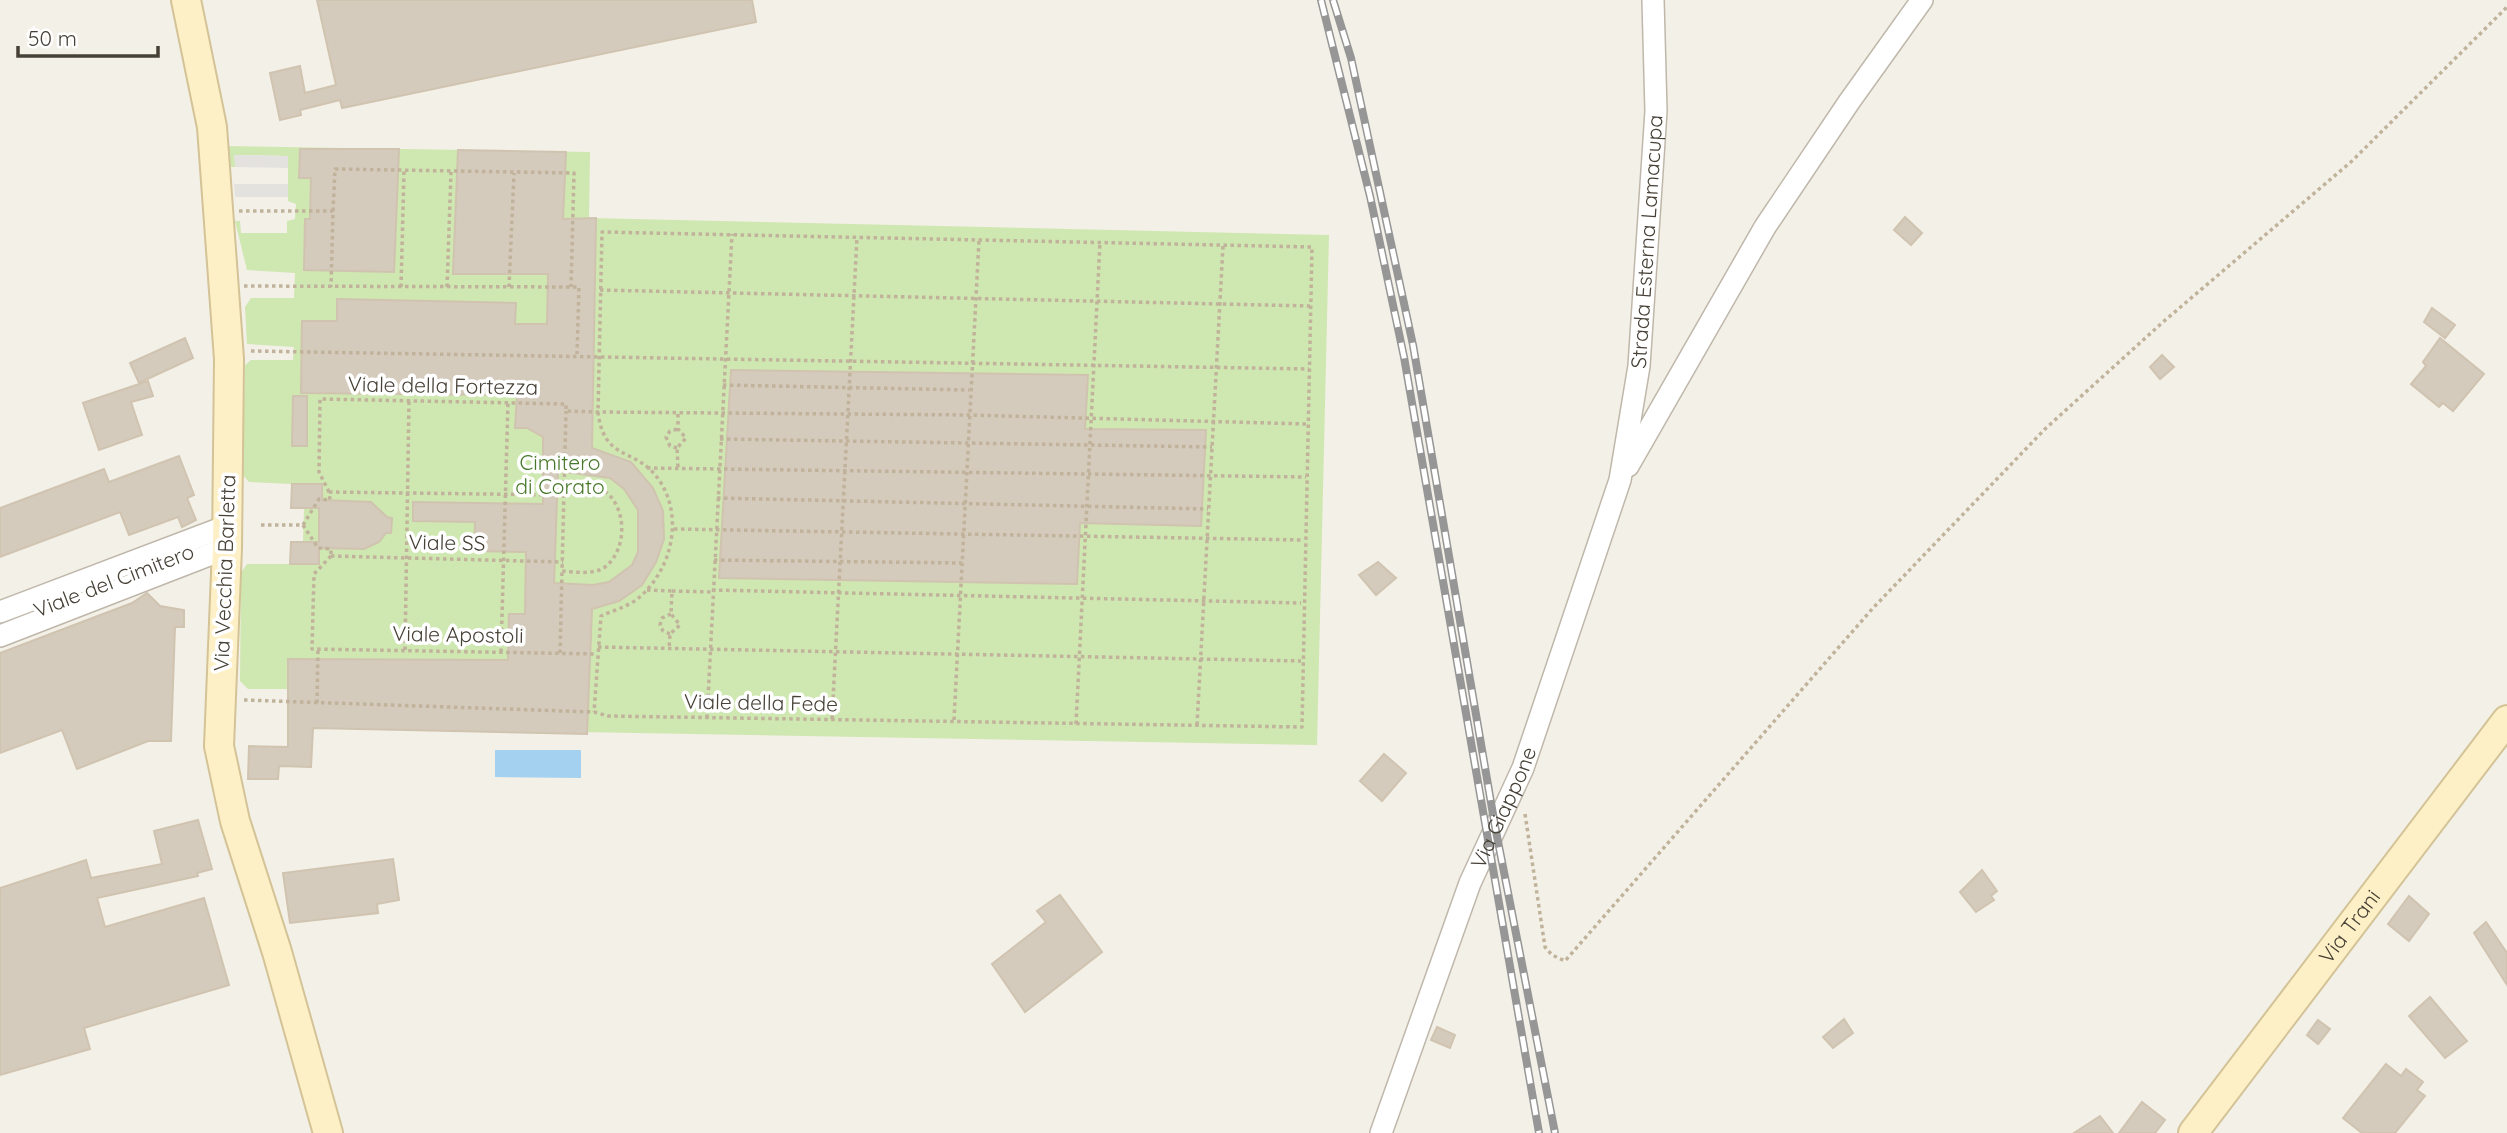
<svg xmlns="http://www.w3.org/2000/svg" width="2507" height="1133" viewBox="0 0 2507 1133" font-family="Quicksand,sans-serif">
<rect width="100%" height="100%" fill="#f3f0e7"/>
<!-- green -->
<polygon fill="#cfe7b0" points="223,146 590,152 589,218 1329,235 1317,745 288,727 288,689 248,689 240,681 241,573 247,564 290,564 291,542 303,542 304,508 291,508 291,484 249,482 242,474 245,365 251,360 293,360 294,347 247,344 245,307 251,298 294,298 295,273 247,270 235,221 240,221 241,233 287,233 287,221 295,219 296,204 288,201 288,156 235,155 235,167 227,167"/>
<!-- parking -->
<g fill="#e4e2df">
<polygon points="234,155 288,156 288,168 235,167"/>
<polygon points="234,184 288,184 288,197 235,197"/>
</g>
<!-- water -->
<polygon fill="#a4d1f0" points="495,750 581,750 581,778 495,777"/>
<!-- building -->
<g fill="#d5cbbc" stroke="#d0c3b0" stroke-width="2" fill-rule="evenodd">
<polygon points="317,0 752,0 756,22 342,108 340,100 300,110 301,115 280,120 270,73 300,66 305,93 336,85"/>
<polygon points="300,149 399,149 394,272 304,270 305,219 310,219 311,178 299,178"/>
<path d="M 458,150 L 566,152 L 563,219 L 596,218 L 592,448 L 631,462 L 653,488 L 663,511 L 664,539 L 656,562 L 642,585 L 619,601 L 592,609 L 587,734 L 313,728 L 311,767 L 279,766 L 278,779 L 248,779 L 249,746 L 288,747 L 288,659 L 508,660 L 509,614 L 525,614 L 526,552 L 474,551 L 475,522 L 413,521 L 413,502 L 543,504 L 543,437 L 527,428 L 515,428 L 517,395 L 301,393 L 302,321 L 337,321 L 337,299 L 516,303 L 515,324 L 547,324 L 548,274 L 453,274 ZM 558,471 L 610,478 L 624,489 L 638,510 L 638,552 L 632,565 L 609,582 L 593,585 L 554,583 Z"/>
<polygon points="1905,217 1922,233 1911,245 1894,230"/>
<polygon points="2432,308 2455,325 2445,338 2424,322"/>
<polygon points="185,338 193,358 139,383 130,363"/>
<polygon points="2440,338 2484,374 2453,411 2443,403 2439,407 2411,384 2426,366 2423,362"/>
<polygon points="2162,355 2174,367 2160,379 2150,367"/>
<polygon points="731,370 1088,375 1085,429 1206,430 1201,526 1080,523 1077,584 719,578"/>
<polygon points="148,381 153,396 131,402 142,435 99,450 83,403"/>
<polygon points="293,396 307,396 307,446 292,446"/>
<polygon points="179,456 194,495 187,498 196,520 182,527 178,517 129,535 120,512 0,557 0,508 104,469 109,482"/>
<polygon points="292,484 322,484 322,500 371,502 387,517 392,518 391,533 386,533 379,542 364,549 319,548 319,564 290,564 291,542 319,542 319,508 291,508"/>
<polygon points="1378,562 1396,578 1376,595 1359,575"/>
<polygon points="147,593 160,606 184,610 184,627 175,627 171,741 148,741 77,769 62,730 0,753 0,653 132,603"/>
<polygon points="1384,754 1406,773 1382,801 1360,781"/>
<polygon points="198,820 212,869 197,873 198,876 97,898 105,927 204,898 229,985 84,1028 90,1049 0,1075 0,888 86,860 91,878 162,864 154,831"/>
<polygon points="393,859 399,900 377,904 378,913 290,923 283,873"/>
<polygon points="1982,870 1997,891 1991,896 1994,900 1976,912 1960,892"/>
<polygon points="1060,895 1102,952 1025,1012 992,964 1046,922 1037,911"/>
<polygon points="2409,896 2429,914 2409,941 2388,924"/>
<polygon points="2486,922 2507,953 2507,985 2474,933"/>
<polygon points="2430,997 2467,1041 2445,1058 2409,1016"/>
<polygon points="1844,1019 1853,1033 1833,1048 1823,1037"/>
<polygon points="2318,1020 2330,1029 2318,1044 2307,1035"/>
<polygon points="1437,1027 1455,1035 1450,1048 1431,1040"/>
<polygon points="2386,1064 2401,1076 2406,1069 2423,1082 2417,1090 2425,1096 2395,1133 2362,1133 2343,1118"/>
<polygon points="2142,1102 2165,1120 2155,1133 2119,1133"/>
<polygon points="2100,1116 2113,1133 2074,1133"/>
</g>
<g fill="none" stroke-linecap="round" stroke-linejoin="round">
<defs>
<g id="street">
<polyline points="1628,466 1765,227 1849,102 1922,0"/>
<polyline points="0,612 227,526"/>
<polyline points="0,636 227,548"/>
<path id="s1" d="M 1381,1133 L 1470,883 L 1523,768 L 1620,480 L 1639,366 L 1656,111 L 1653,0"/>
</g>
<g id="secondary">
<polyline points="186,0 212,127 229,359 227,548 219,746 235,821 277,952 328,1133"/>
<path id="s2" d="M 2193,1133 L 2507,720"/>
</g>
</defs>
<!-- street casing -->
<use href="#street" stroke="#bfb7aa" stroke-width="24"/>
<!-- secondary casing -->
<use href="#secondary" stroke="#d3c397" stroke-width="32"/>
<!-- path -->
<g stroke="#c1b39b" stroke-width="3.5" stroke-dasharray="3.5 3.5" stroke-linecap="butt">
<polyline points="239,211 333,211 331,287"/>
<polyline points="333,211 335,169 574,173 571,287"/>
<polyline points="244,286 579,287 577,354"/>
<polyline points="401,287 404,171"/>
<polyline points="447,287 451,172"/>
<polyline points="509,287 514,173"/>
<polyline points="600,290 1310,306"/>
<polyline points="251,351 1309,369"/>
<polyline points="723,385 969,390"/>
<polyline points="720,439 1212,447"/>
<polyline points="677,448 670,446 666,437 670,431 678,429"/>
<polyline points="678,467 677,448 686,438 678,429 678,413"/>
<polyline points="647,468 1306,477"/>
<path d="M 564,485 C 579,484 595,483 607,493 C 627,510 627,550 605,567 C 594,575 575,572 562,571 L 566,411"/>
<polyline points="329,492 319,472 320,399 566,404 566,411 598,412 968,415 1307,424"/>
<polyline points="329,492 564,495"/>
<polyline points="717,498 1208,509"/>
<polyline points="261,525 303,525"/>
<polyline points="303,525 319,499 330,500 329,492"/>
<polyline points="303,525 318,548 331,549 331,556"/>
<polyline points="674,529 1304,540"/>
<polyline points="331,556 314,574 312,649 597,654"/>
<polyline points="331,556 563,562"/>
<polyline points="714,560 962,563"/>
<polyline points="647,590 672,591 671,614 680,625 670,634 669,649"/>
<polyline points="712,590 1301,603"/>
<polyline points="672,591 712,592"/>
<polyline points="670,634 663,631 660,625 662,618 671,614"/>
<polyline points="598,647 1301,661"/>
<polyline points="405,650 409,401"/>
<polyline points="501,652 508,402"/>
<polyline points="560,653 562,571"/>
<path d="M 244,700 L 594,712 L 608,716 L 1302,727 L 1312,247 L 602,232 L 598,412 C 604,463 636,446 659,480 C 685,518 671,573 636,600 C 626,607 612,611 601,616 L 594,712"/>
<polyline points="317,703 318,649"/>
<polyline points="707,718 732,234"/>
<polyline points="832,719 857,237"/>
<polyline points="954,720 979,240"/>
<polyline points="1076,724 1100,242"/>
<polyline points="1197,725 1223,246"/>
<polyline points="1525,814 1545,947 1552,955 1565,961 1873,608 2045,429 2163,322 2352,161 2507,7"/>
</g>
<!-- street -->
<use href="#street" stroke="#fff" stroke-width="21"/>
<!-- secondary -->
<use href="#secondary" stroke="#fef0c6" stroke-width="28"/>
<defs>
<g id="rail">
<polyline points="1321,0 1370,196 1404,357 1539,1133"/>
<polyline points="1333,0 1351,58 1413,345 1495,826 1555,1133"/>
</g>
</defs>
<!-- rail casing -->
<use href="#rail" stroke="#969696" stroke-width="8"/>
<!-- rail -->
<use href="#rail" stroke="#fff" stroke-width="5" stroke-dasharray="16" stroke-linecap="butt"/>
</g>
<g text-anchor="middle" stroke-width="7" stroke-linejoin="round" paint-order="stroke">
<!-- street labels -->
<g font-size="21" fill="#464036" stroke="#fff">
<text dy="7" stroke="none"><textPath href="#s1" startOffset="936">Strada Esterna Lamacupa</textPath></text>
<text transform="translate(443 386) rotate(1)" y="7">Viale della Fortezza</text>
<text transform="translate(447 543) rotate(1)" y="7">Viale SS</text>
<text transform="translate(225 573) rotate(-88)" y="7">Via Vecchia Barletta</text>
<text transform="translate(114 581) rotate(-21)" y="7">Viale del Cimitero</text>
<text transform="translate(458 635) rotate(1)" y="7">Viale Apostoli</text>
<text transform="translate(761 703) rotate(1)" y="7">Viale della Fede</text>
<text dy="7" stroke="none"><textPath href="#s1" startOffset="348">Via Giappone</textPath></text>
<text dy="7" stroke="none"><textPath href="#s2" startOffset="259">Via Trani</textPath></text>
</g>
<!-- park labels -->
<g font-size="21" fill="#477829" stroke="#fff">
<text x="560" y="470">Cimitero<tspan x="560" dy="24">di Corato</tspan></text>
</g>
</g>
<!-- scale -->
<path d="M18 46v10h140v-10" fill="none" stroke="#464036" stroke-width="3.5"/>
<text x="28" y="46" font-size="21" fill="#464036" stroke="#ffffff" stroke-width="5" paint-order="stroke">50 m</text>
</svg>
